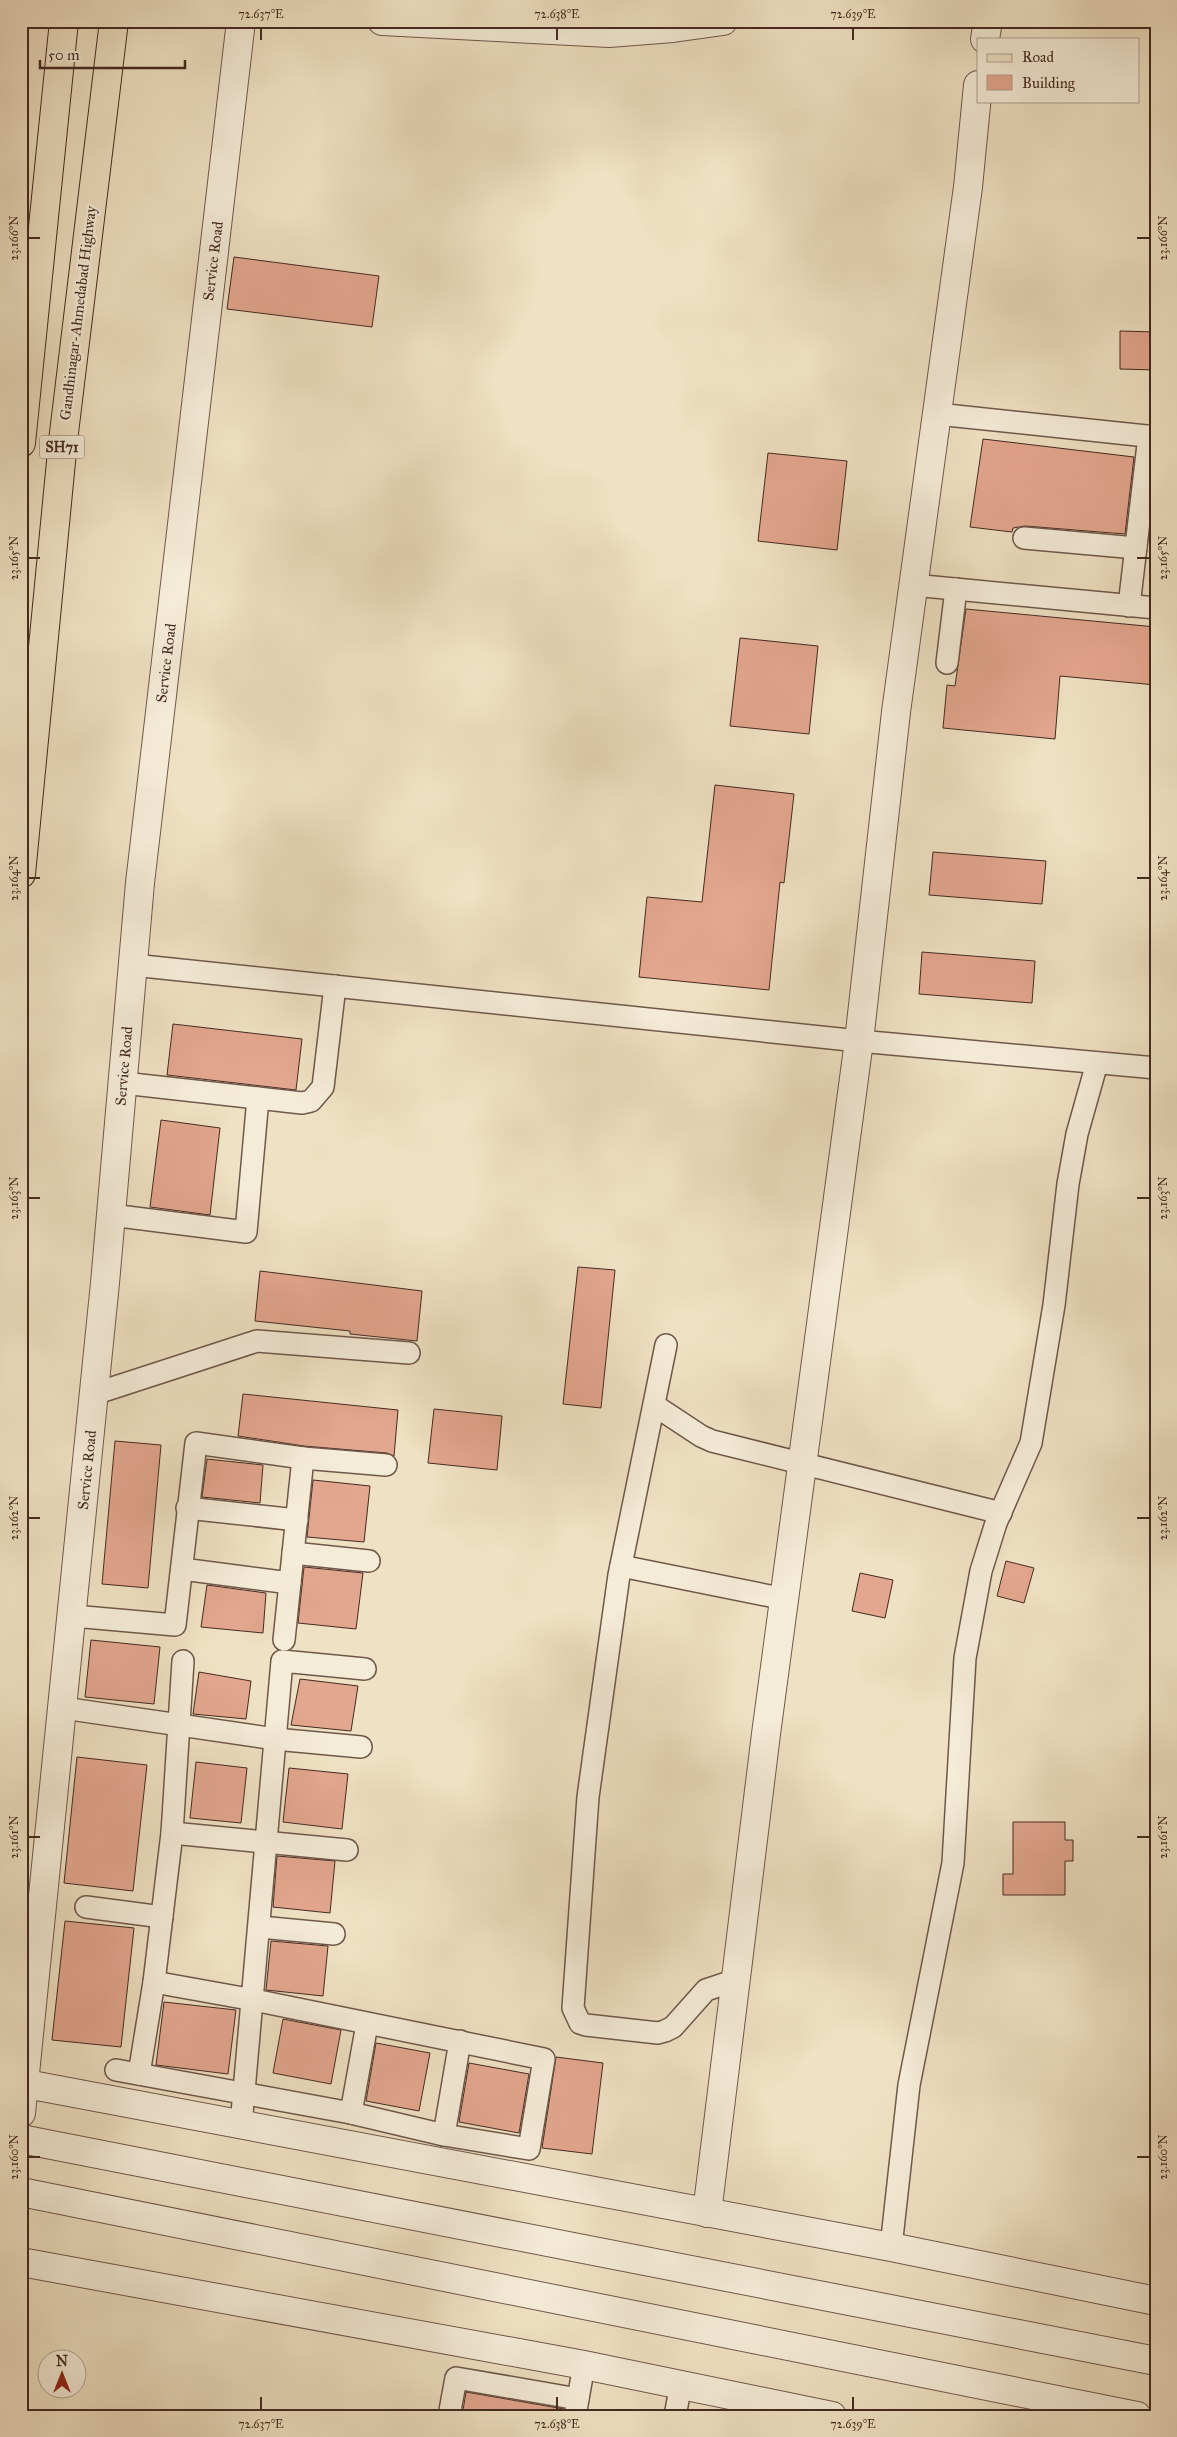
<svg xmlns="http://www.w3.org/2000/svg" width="1177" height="2437" viewBox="0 0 1177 2437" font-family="'IM FELL Great Primer',serif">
<rect width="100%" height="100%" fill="#efe1c3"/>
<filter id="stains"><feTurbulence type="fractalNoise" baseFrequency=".004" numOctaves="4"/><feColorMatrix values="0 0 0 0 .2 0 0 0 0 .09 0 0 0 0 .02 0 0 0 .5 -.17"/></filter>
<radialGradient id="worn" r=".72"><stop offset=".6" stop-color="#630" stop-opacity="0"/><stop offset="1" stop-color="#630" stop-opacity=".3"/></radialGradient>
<!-- building -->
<g fill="#e3a68e" stroke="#442a21">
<polygon points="234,257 379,276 372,327 227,309"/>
<polygon points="1120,331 1156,332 1156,370 1120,369"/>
<polygon points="983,439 1134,457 1125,534 1025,526 1013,528 1012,532 970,527"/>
<polygon points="768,453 847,461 837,550 758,541"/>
<polygon points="1156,486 1156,543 1149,542"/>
<polygon points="966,609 1156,627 1156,685 1060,676 1055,739 943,728 947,685 955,686"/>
<polygon points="740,638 818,646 809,734 730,726"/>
<polygon points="715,785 794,794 784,883 780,882 769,990 639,977 647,897 702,902"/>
<polygon points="933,852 1046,861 1042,904 929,895"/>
<polygon points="922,952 1035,961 1032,1003 919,994"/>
<polygon points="173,1024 302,1039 296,1090 167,1075"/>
<polygon points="161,1120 220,1128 210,1215 150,1207"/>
<polygon points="578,1267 615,1270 601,1408 563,1404"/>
<polygon points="260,1271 422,1291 417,1341 350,1334 350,1331 255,1321"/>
<polygon points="243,1394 398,1410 394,1456 387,1453 304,1446 238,1436"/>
<polygon points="434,1409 502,1416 497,1470 428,1463"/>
<polygon points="115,1441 161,1445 148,1588 102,1584"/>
<polygon points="207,1459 263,1465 260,1503 202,1497"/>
<polygon points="313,1480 370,1486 364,1542 307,1537"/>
<polygon points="1006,1561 1034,1568 1024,1603 997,1596"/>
<polygon points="304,1567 363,1573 356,1629 298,1623"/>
<polygon points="860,1573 893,1580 885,1618 852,1611"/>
<polygon points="207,1585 266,1593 263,1633 201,1627"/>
<polygon points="91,1640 160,1647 154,1704 85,1697"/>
<polygon points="199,1672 251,1681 246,1719 193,1714"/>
<polygon points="300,1679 358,1686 351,1731 291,1725"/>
<polygon points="77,1757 147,1765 133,1891 64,1883"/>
<polygon points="196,1762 247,1768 241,1823 190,1818"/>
<polygon points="289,1768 348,1774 342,1829 283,1822"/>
<polygon points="1013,1822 1065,1822 1065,1840 1073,1840 1073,1861 1065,1861 1065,1895 1003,1895 1003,1874 1013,1874"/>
<polygon points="277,1856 335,1861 330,1913 273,1907"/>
<polygon points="65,1921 134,1928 121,2047 52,2040"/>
<polygon points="271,1941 328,1946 323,1996 266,1990"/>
<polygon points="164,2002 236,2010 228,2074 156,2065"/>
<polygon points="283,2019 341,2030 331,2084 273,2073"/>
<polygon points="376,2043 430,2053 419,2111 366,2101"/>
<polygon points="556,2057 603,2063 592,2154 542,2148"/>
<polygon points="469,2063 529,2074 519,2133 459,2122"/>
<polygon points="466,2392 564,2409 563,2416 462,2416"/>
</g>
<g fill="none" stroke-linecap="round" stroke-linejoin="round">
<defs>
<g id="minor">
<polyline points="937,414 1156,437"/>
<polyline points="1024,538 1136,548"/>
<polyline points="913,585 1156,608"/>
<polyline points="1129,606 1149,436"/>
<polyline points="947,663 956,589"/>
<polyline points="133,965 859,1041 1156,1068"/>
<polyline points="123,1083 302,1103 311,1101 323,1087 335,986"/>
<polyline points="111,1215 246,1232 258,1098"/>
<polyline points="666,1345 619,1575 588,1797 573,2008 580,2023 586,2025 658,2033 665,2031 673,2027 706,1990 736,1980"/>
<polyline points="94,1394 257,1341 409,1353"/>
<polyline points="654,1405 701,1436 712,1441 1001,1513"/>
<polyline points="303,1458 386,1465"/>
<polyline points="187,1508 297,1520"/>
<polyline points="293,1553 369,1561"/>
<polyline points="621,1566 785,1599"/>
<polyline points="182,1569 290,1583"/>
<polyline points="73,1616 175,1625 196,1443 303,1458 284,1640"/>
<polyline points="63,1708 275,1739 361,1747"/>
<polyline points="172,1833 347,1850"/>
<polyline points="86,1907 162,1917"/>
<polyline points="260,1927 334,1934"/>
<polyline points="116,2070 351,2113 444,2135 529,2149 544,2059 254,2000 154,1982"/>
<polyline points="139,2074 154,1982 172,1833 183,1661"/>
<polyline points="351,2113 367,2024"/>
<polyline points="241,2125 282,1661 365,1669"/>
<polyline points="444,2135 460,2041"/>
<polyline points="891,2247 909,2085 953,1863 965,1658 981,1571 996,1523 1031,1443 1054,1305 1068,1184 1077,1134 1097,1063"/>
<polyline points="449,2416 456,2378 578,2399"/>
<polyline points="575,2416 584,2365"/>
<polyline points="675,2416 681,2384"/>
</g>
<g id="tertiary">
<polyline points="382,21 609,33 673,28 723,21"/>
<polyline points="985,39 988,21"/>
<polyline points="21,2083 891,2247 1156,2301"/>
<polyline points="21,2113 105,1283 140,883 241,21"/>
<polyline points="21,2139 1156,2361"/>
<polyline points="21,2192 1137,2416"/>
<polyline points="707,2213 766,1734 859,1041 896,712 968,187 978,85"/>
<polyline points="21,2262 584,2365 832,2416"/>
</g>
<g id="primary">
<polyline points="21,443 64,21"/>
<polyline points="21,874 63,441 114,21"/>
</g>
</defs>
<!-- minor casing -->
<use href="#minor" stroke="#6f584a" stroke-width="24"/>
<!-- tertiary casing -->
<use href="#tertiary" stroke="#6f584a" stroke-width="30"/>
<!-- primary casing -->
<use href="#primary" stroke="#442a21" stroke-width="30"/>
<!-- minor -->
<use href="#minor" stroke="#f5ecd8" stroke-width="21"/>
<!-- tertiary -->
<use href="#tertiary" stroke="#f5ecd8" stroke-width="28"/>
<!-- primary -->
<use href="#primary" stroke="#efe1c3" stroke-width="28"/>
</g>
<!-- ticks -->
<path fill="none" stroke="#442a21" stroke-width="2" d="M 261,28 L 261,40M 557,28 L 557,40M 853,28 L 853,40M 28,238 L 40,238M 1137,238 L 1150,238M 28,558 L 40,558M 1137,558 L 1150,558M 28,878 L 40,878M 1137,878 L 1150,878M 28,1198 L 40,1198M 1137,1198 L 1150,1198M 28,1518 L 40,1518M 1137,1518 L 1150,1518M 28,1837 L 40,1837M 1137,1837 L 1150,1837M 28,2157 L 40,2157M 1137,2157 L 1150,2157M 261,2397 L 261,2410M 557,2397 L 557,2410M 853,2397 L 853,2410"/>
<g text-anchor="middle" stroke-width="5" stroke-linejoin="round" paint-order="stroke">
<!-- shield labels -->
<rect fill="#f5ecd8" stroke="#796458" stroke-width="1" x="39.5" y="435.5" width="45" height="23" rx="4"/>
<g font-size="14" font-weight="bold" fill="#442a21">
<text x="62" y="452">SH71</text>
</g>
<!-- street labels -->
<g font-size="15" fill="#442a21" stroke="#f5ecd8">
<text transform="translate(213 261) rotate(-83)" y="5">Service Road</text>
<text transform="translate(78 313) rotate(-83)" y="5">Gandhinagar-Ahmedabad Highway</text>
<text transform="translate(166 663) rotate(-83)" y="5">Service Road</text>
<text transform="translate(124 1066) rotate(-85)" y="5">Service Road</text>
<text transform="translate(87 1470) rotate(-84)" y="5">Service Road</text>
</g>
</g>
<!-- margin -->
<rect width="1177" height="2437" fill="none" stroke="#efe1c3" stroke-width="55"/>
<!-- legend -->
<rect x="977" y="38" width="162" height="65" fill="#f5ecd8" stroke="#ae9e8f"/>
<rect x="987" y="54" width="25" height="8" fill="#efe1c3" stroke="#ae9e8f"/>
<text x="1022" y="62" font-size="15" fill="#442a21">Road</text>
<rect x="987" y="75" width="25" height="15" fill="#e3a68e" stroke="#ae9e8f"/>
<text x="1022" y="88" font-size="15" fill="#442a21">Building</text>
<!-- north arrow -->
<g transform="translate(62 2374)"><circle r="24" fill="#f5ecd8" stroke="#ae9e8f"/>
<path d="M0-4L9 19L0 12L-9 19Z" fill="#8f2418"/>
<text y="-8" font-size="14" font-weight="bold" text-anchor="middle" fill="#442a21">N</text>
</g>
<!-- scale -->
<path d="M40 60v8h145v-8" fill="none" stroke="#442a21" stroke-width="2.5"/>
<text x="48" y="60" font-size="15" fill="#442a21" stroke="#f5ecd8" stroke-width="4" paint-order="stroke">50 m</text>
<rect x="28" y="28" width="1122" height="2382" fill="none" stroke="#442a21" stroke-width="2"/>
<g font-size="12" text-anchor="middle" fill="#442a21">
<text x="261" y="18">72.637°E</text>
<text x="557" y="18">72.638°E</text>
<text x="853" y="18">72.639°E</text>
<text transform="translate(14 238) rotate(-90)" y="4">23.166°N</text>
<text transform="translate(1163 238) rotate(-90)" y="4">23.166°N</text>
<text transform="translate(14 558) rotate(-90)" y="4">23.165°N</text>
<text transform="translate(1163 558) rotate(-90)" y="4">23.165°N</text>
<text transform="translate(14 878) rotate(-90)" y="4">23.164°N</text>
<text transform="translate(1163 878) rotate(-90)" y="4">23.164°N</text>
<text transform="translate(14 1198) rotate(-90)" y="4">23.163°N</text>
<text transform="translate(1163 1198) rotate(-90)" y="4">23.163°N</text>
<text transform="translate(14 1518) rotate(-90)" y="4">23.162°N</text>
<text transform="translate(1163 1518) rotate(-90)" y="4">23.162°N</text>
<text transform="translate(14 1837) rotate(-90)" y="4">23.161°N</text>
<text transform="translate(1163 1837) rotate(-90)" y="4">23.161°N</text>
<text transform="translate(14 2157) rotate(-90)" y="4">23.160°N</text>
<text transform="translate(1163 2157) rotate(-90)" y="4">23.160°N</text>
<text x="261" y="2428">72.637°E</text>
<text x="557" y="2428">72.638°E</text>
<text x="853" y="2428">72.639°E</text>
</g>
<rect width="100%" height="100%" filter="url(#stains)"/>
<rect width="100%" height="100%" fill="url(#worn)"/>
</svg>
